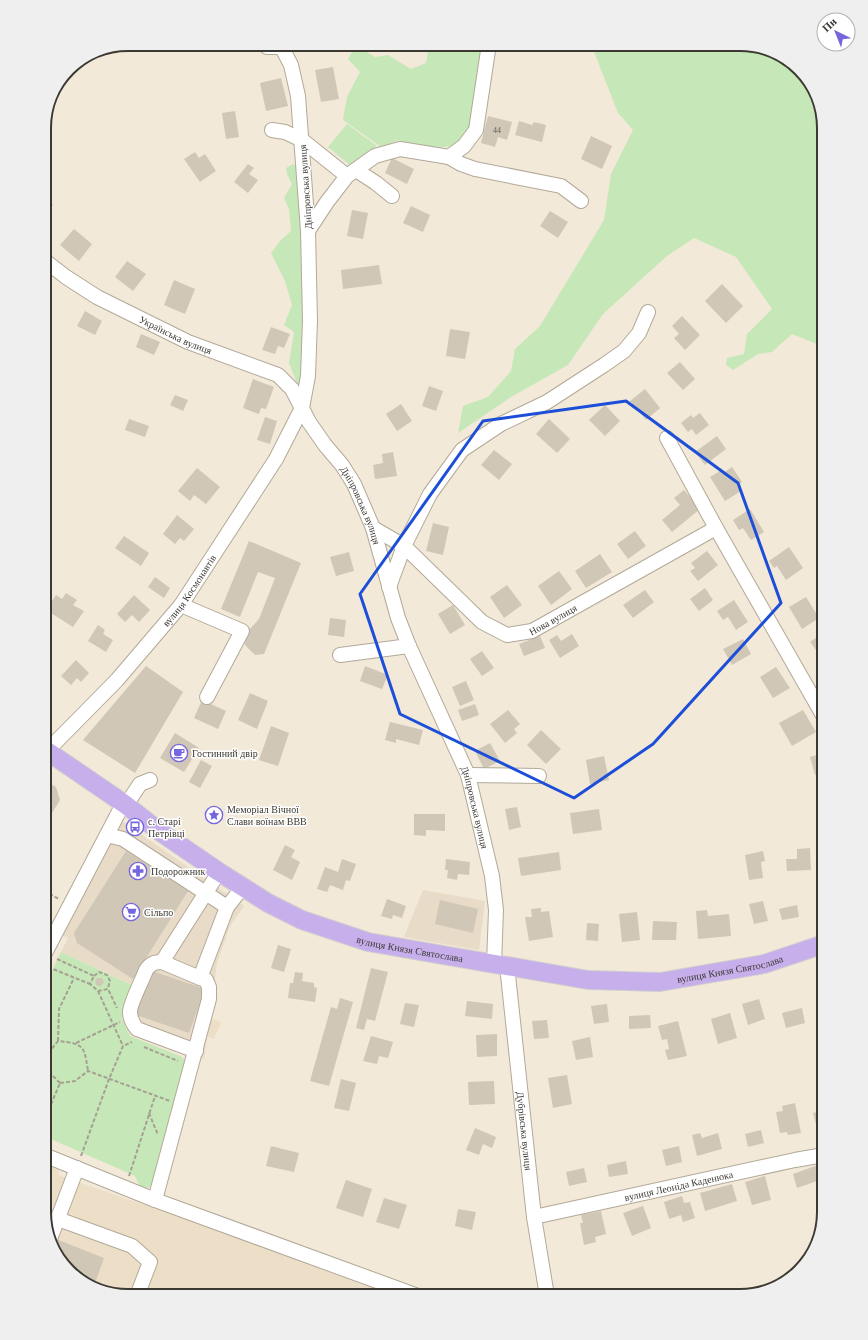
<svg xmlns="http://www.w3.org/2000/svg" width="868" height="1340" viewBox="0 0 868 1340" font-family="Georgia,serif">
<rect width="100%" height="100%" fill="#f2e9d8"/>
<!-- commercial -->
<g fill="#e8dbc7">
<polygon points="122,821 244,906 230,926 217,963 204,1059 133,1032 133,985 61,952 68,938 59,934"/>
<polygon points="423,890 485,901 479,950 404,937"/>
</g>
<!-- built -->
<g fill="#eddfc7">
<polygon points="211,1018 221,1022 214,1039 204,1035"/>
<polygon points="44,1164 59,1170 58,1175 185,1219 383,1292 382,1296 122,1296 81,1282 53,1250 44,1212"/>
</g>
<!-- green -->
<g fill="#c6e8b8">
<polygon points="429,44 482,44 470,126 463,139 452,146 436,148 418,146 398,140 381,147 343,120 347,97 360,72 348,59 352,52 363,50 375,57 388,55 411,69 426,63"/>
<polygon points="591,44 746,44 787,58 815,90 824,128 824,357 819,345 792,334 772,352 758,354 733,370 726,365 727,358 744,354 747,334 772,309 736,257 694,238 667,256 603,314 568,365 511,397 458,433 463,406 488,397 511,371 515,349 540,326 604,220 611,174 633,130 618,113"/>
<polygon points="347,124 377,146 351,166 328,147"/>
<polygon points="293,164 299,168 304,232 303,375 298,386 289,363 294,332 284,325 292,305 285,281 271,253 280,241 291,231 289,209 284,198 292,184 287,174 286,168"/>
<path d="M 61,952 L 134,986 L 122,1019 L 130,1036 L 180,1056 L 185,1060 L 186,1065 L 154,1184 C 149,1188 146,1189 140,1187 L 135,1176 L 44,1136 L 44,987 Z"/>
</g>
<!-- building -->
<g fill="#d1c7b7">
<polygon points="90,54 80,68 74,65"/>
<polygon points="333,67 339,99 321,102 315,70"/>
<polygon points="281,78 288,106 266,111 260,83"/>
<polygon points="235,111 239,137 226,139 222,113"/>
<polygon points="488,116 512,122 507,140 498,137 495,147 481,143"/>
<polygon points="519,121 532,125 534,122 546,125 542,142 515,135"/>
<polygon points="591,136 612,146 602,169 581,159"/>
<polygon points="195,152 199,158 205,154 216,171 200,182 184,159"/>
<polygon points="392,158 414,169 407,184 385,173"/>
<polygon points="248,164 254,168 249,174 258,180 248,193 234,182"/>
<polygon points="48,200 53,205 49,210 46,208 44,210 44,202 46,203"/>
<polygon points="411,206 430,215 423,232 403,223"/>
<polygon points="352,210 368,213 363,239 347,236"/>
<polygon points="550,211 568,222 558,238 540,226"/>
<polygon points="74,229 92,244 79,261 60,245"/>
<polygon points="127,261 146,274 133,291 115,277"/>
<polygon points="379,265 382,284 343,289 341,270"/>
<polygon points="174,280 195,289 185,314 164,305"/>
<polygon points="722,284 743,306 726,323 705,301"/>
<polygon points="85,311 102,321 95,335 77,326"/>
<polygon points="682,316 700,335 685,350 674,338 679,334 672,326"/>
<polygon points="271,327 290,334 284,348 278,346 275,354 262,350"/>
<polygon points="450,329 470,332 465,359 446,356"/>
<polygon points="141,334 160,342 154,355 136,347"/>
<polygon points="680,362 695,379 683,390 667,373"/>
<polygon points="253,379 274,387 266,409 261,408 259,414 243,408"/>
<polygon points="429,386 443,391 436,411 422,406"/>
<polygon points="645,389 660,408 646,420 630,401"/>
<polygon points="175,395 188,400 183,411 170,405"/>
<polygon points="401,404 412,421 397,431 386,414"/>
<polygon points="605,405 620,421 605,436 589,420"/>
<polygon points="700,413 709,425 696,435 692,429 688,432 681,423 691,415 693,418"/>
<polygon points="265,417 277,421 270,444 257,440"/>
<polygon points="129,419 149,426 145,437 125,430"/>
<polygon points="549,419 570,439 557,453 536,434"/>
<polygon points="717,436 726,449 705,465 695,452"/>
<polygon points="494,450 512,464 499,480 481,465"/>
<polygon points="393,452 397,476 375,479 373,465 383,463 382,454"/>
<polygon points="732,467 742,482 737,485 741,491 725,501 710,477 720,471 722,474"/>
<polygon points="197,468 220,487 206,504 194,495 190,501 178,491"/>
<polygon points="684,490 700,509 672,532 662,520 680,505 674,498"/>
<polygon points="750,509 764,532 751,540 743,528 739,530 733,520"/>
<polygon points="177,515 194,529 184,541 180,538 175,544 163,534"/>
<polygon points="433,523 449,527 443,555 426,551"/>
<polygon points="635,531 646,546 628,559 617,544"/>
<polygon points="124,536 149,553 141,566 115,548"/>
<polygon points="249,541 301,563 264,654 255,655 245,645 246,633 259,619 275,578 258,572 240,617 221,609"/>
<polygon points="789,547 803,568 786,580 777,566 774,568 769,561"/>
<polygon points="707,551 718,565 698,581 690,571 695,568 691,563"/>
<polygon points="349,552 354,571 336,576 330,557"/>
<polygon points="600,554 612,572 586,588 575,571"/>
<polygon points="559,571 572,589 551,605 538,586"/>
<polygon points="155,577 170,588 164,598 148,587"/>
<polygon points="507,585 522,605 504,618 490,597"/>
<polygon points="705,588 713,600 699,611 690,599"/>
<polygon points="645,590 654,602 633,618 623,605"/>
<polygon points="66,593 77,600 73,605 84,611 73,627 46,610 56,595 62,599"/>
<polygon points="134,595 150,610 139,622 132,615 125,622 117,614"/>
<polygon points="806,597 819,618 802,629 789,607"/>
<polygon points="734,600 748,622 736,630 728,617 723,620 717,611"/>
<polygon points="453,605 465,625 450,634 438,614"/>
<polygon points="330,618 346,620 344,637 328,635"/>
<polygon points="98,625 105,630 103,634 113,640 106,652 88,641"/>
<polygon points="824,632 824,661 810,642"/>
<polygon points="572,634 579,646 560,658 549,640 557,635 561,641"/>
<polygon points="540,636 545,648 524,656 519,644"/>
<polygon points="743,639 751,654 732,665 723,649"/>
<polygon points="482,651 494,668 482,676 470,659"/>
<polygon points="76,660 89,673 81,682 77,678 71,685 61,676"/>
<polygon points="146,666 183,692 135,773 83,740"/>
<polygon points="365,666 388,675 382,689 360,681"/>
<polygon points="776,667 790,688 773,698 760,677"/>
<polygon points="44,680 50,684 44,691 50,695 44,703"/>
<polygon points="466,681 474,700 460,706 452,687"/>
<polygon points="250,693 268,701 257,729 238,720"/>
<polygon points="202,700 226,711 218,729 194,718"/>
<polygon points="475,704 479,715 462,721 458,710"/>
<polygon points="508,710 520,724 514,729 517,733 505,743 490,724"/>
<polygon points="803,710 816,732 792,746 779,723"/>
<polygon points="390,722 423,730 419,745 396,739 396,743 385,740"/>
<polygon points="271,726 289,733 278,766 259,760"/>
<polygon points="541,730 561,749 546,764 527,745"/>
<polygon points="175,733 199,748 184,772 160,758"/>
<polygon points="490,743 500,761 484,769 475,751"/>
<polygon points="824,753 824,772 815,775 810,757"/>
<polygon points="604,756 609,780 590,784 586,760"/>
<polygon points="201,760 212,766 200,788 189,782"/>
<polygon points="44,780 56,787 60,800 52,813 44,808"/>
<polygon points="517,807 521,827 509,830 505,809"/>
<polygon points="599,809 602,830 573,834 570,813"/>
<polygon points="414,814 445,814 445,831 426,830 426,836 414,835"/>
<polygon points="285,845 295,850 291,857 300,862 292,880 273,870"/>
<polygon points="810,848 811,870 787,871 786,859 797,859 797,849"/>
<polygon points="126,851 188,891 133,979 77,943 74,933"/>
<polygon points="763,851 765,861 761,862 763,878 749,880 745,855"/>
<polygon points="559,852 561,870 521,876 518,858"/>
<polygon points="342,859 356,864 350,881 346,880 343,890 330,885 327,892 317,889 325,867 338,872"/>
<polygon points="446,859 470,862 469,875 458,874 457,880 447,878 448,870 445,870"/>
<polygon points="824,887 824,906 821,907 817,889"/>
<polygon points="387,899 406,906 402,918 393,915 392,919 381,916"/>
<polygon points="440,900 478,909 473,933 435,924"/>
<polygon points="763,901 768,921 754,924 749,904"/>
<polygon points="797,905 799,917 782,920 779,909"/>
<polygon points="541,908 541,912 549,911 553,937 529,941 525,917 532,917 531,909"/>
<polygon points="707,910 708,916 729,914 731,936 698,939 696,911"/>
<polygon points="637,912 640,940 622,942 619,914"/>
<polygon points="653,921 677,922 676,940 652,940"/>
<polygon points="587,923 599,924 598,941 586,940"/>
<polygon points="278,945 291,949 284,972 271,968"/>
<polygon points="371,968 388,972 375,1021 367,1019 364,1030 356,1028"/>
<polygon points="152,971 205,989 189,1033 136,1015"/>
<polygon points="295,972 303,973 302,981 314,983 314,987 317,988 315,1002 288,998 290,983 293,983"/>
<polygon points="97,978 102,978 104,982 101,986 97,986 95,982"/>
<polygon points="824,978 824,1004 817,980"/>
<polygon points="340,998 353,1002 329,1086 310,1081 331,1007 337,1009"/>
<polygon points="759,999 765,1019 748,1025 742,1004"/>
<polygon points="467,1001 493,1004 492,1019 465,1016"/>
<polygon points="405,1003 419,1005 414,1027 400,1024"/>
<polygon points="607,1004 609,1022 594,1024 591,1006"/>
<polygon points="802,1008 805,1023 786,1028 782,1013"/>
<polygon points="730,1013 737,1038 718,1044 711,1019"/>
<polygon points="650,1015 651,1028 629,1029 629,1016"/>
<polygon points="547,1020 549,1038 534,1039 532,1021"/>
<polygon points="678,1021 687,1056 668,1060 665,1050 669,1049 667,1039 662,1040 658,1026"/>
<polygon points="497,1034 497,1056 477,1057 476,1035"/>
<polygon points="371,1036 393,1042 388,1058 379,1056 377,1064 363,1061"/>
<polygon points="590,1037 593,1057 576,1060 572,1041"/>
<polygon points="567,1075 572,1104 553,1108 548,1078"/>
<polygon points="341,1079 356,1083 349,1111 334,1108"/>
<polygon points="494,1081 495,1104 469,1105 468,1082"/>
<polygon points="824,1102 824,1126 817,1128 813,1113 820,1111 818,1104"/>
<polygon points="795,1103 801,1133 788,1135 787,1132 780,1133 776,1112 783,1111 782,1106"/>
<polygon points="475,1128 496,1137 492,1148 483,1144 479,1155 466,1150"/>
<polygon points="761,1130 764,1143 748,1147 745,1134"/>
<polygon points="700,1133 702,1138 718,1133 722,1149 697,1156 692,1135"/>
<polygon points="271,1146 299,1153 294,1172 266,1166"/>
<polygon points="679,1146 682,1162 666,1166 662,1150"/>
<polygon points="626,1161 628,1174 609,1177 607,1165"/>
<polygon points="818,1165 823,1179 797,1188 793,1174"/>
<polygon points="584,1168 587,1182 569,1186 566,1172"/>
<polygon points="765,1176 771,1200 752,1205 745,1182"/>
<polygon points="346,1180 372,1189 363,1217 336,1208"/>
<polygon points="732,1184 737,1201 705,1211 700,1193"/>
<polygon points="682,1196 684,1203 690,1202 695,1218 683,1222 681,1215 669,1219 664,1202"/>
<polygon points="384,1198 407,1205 399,1229 376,1222"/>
<polygon points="643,1206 651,1228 632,1236 623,1213"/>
<polygon points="458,1209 476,1212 472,1230 455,1226"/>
<polygon points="601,1211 606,1234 595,1237 596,1242 584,1245 580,1223 583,1223 581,1215"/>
<polygon points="56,1239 104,1258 94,1286 81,1282 53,1250"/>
</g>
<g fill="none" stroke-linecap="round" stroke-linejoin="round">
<defs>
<g id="minor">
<polyline points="267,47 282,47"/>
<polyline points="272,130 285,132 302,140 347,176"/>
<polyline points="449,157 461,164 475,169 561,186 581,201"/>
<polyline points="356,170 376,183 392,196"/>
<polyline points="308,231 327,202 347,176 375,156 400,149 449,157 464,146 476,130 489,44"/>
<path id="s1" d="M 44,260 L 66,277 L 97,297 L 188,342 L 278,375 L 292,389 L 309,422 L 325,445 L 342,465 L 354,484 L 373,528 L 398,618 L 409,646 L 468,775 L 492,876 L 496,910 L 494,964"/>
<polyline points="667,438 716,528 824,717"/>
<path id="s2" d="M 373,528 L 404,546 L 482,622 L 507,635 L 532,631 L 716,528"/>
<polyline points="389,587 404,546 430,494 462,450 501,424 547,402 604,365 624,351 639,333 648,312"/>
<polyline points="181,605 242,631 207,697"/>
<polyline points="340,655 409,646"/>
<path id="s3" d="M 47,751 L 117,680 L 181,605 L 276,459 L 302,408 L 308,376 L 310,320 L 308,231 L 298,96 L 291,65 L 280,44"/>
<polyline points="468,775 539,776"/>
<polyline points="126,805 140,784 150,780"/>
<polyline points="107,835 123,839 227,907 200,978 162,962 219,872"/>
<polyline points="227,907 243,887"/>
<polyline points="44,955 123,804"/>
<path d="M 162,962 C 155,962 151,963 146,970 C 143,979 130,1003 130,1012 C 130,1019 133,1024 137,1029 L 196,1051"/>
<path id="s4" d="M 507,966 L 534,1217 L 547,1296"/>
<polyline points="44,1155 155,1200 418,1296"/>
<polyline points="155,1200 209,999 209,987 206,980 200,978"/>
<path id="s5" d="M 534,1217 L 795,1160 L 824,1155"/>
<polyline points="58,1219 132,1246 150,1262 137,1296"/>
<polyline points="50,1239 77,1168"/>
</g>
<g id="major">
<path id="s6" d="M 44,749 L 126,805 L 159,831 L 219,872 L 268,903 L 302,920 L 368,942 L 588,980 L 660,982 L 764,964 L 824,944"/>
</g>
</defs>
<!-- minor casing -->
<use href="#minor" stroke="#b2a998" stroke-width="16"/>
<!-- major casing -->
<use href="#major" stroke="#d0cfce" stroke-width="20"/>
<!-- path -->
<g stroke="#a6a093" stroke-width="2" stroke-dasharray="4 2" stroke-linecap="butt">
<polyline points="44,891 59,899"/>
<polyline points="57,959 94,976 90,984 98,991 108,989 117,1008"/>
<polyline points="48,967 90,984"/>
<polyline points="94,976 99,972 107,975 110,981 108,988"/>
<polyline points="98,991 123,1046"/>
<polyline points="58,1041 59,1009 74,978"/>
<polyline points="76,1043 120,1022"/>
<polyline points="144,1047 178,1061"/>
<polyline points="60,1083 75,1081 88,1071 170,1101"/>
<path d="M 60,1083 L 47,1070 L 46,1056 L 58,1041 C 85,1044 84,1046 88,1071"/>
<polyline points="149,1113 158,1135"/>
<polyline points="44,1121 60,1083"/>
<polyline points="81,1156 109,1079 123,1046 132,1042"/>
<polyline points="129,1176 155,1096"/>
</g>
<!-- minor -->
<use href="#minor" stroke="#fff" stroke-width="14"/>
<!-- major -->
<use href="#major" stroke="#c7afec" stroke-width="18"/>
</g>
<!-- marked area -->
<path fill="none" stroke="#1d4ed8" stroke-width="3" stroke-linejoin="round" d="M 626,401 L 738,483 L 781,603 L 653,744 L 574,798 L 400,714 L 360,594 L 483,421 Z"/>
<!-- icons -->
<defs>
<symbol id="cafe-ring" viewBox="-11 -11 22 22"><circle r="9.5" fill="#fff" stroke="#7565df" stroke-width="1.5"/><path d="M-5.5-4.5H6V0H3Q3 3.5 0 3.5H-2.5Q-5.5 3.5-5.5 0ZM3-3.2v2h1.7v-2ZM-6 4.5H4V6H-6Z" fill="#7565df"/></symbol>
<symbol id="sight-ring" viewBox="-11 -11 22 22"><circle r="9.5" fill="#fff" stroke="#7565df" stroke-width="1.5"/><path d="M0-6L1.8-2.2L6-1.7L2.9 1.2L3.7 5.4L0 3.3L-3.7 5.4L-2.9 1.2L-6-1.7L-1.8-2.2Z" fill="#7565df"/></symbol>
<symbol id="bus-ring" viewBox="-11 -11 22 22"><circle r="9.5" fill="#fff" stroke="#7565df" stroke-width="1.5"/><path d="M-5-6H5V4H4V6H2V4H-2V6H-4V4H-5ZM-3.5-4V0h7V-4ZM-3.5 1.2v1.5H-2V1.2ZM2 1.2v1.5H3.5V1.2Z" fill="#7565df"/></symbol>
<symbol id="pharmacy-ring" viewBox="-11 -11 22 22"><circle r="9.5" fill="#fff" stroke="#7565df" stroke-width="1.5"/><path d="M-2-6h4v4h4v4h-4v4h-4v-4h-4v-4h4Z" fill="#7565df"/></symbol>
<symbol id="supermarket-ring" viewBox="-11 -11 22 22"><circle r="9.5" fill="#fff" stroke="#7565df" stroke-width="1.5"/><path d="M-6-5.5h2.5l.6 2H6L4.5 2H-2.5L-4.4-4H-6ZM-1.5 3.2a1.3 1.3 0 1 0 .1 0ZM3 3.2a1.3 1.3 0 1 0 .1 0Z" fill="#7565df"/></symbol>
</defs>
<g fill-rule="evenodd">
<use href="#cafe-ring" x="169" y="743" width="20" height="20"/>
<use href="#sight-ring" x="204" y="805" width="20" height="20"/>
<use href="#bus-ring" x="125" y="817" width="20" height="20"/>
<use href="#pharmacy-ring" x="128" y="861" width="20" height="20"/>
<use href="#supermarket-ring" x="121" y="902" width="20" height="20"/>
</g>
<g text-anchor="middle" stroke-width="3" stroke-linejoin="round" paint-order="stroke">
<!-- number labels -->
<g font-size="8" fill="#615c53">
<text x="497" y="133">44</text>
</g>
<!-- street labels -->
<g font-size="10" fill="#3c3932" stroke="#fff">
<text transform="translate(305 187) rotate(-94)" y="4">Дніпровська вулиця</text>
<text dy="4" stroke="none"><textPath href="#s1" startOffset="152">Українська вулиця</textPath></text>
<text dy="4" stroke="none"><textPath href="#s1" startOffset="418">Дніпровська вулиця</textPath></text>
<text dy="4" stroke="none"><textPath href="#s3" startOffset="215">вулиця Космонавтів</textPath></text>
<text dy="4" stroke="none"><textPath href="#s2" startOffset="222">Нова вулиця</textPath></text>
<text dy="4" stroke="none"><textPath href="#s1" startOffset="742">Дніпровська вулиця</textPath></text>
<text dy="4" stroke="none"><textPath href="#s6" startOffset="422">вулиця Князя Святослава</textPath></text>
<text dy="4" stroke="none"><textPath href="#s6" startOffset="746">вулиця Князя Святослава</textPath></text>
<text dy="4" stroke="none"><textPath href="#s4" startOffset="166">Дубрівська вулиця</textPath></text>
<text dy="4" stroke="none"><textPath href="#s5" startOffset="148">вулиця Леоніда Каденюка</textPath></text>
</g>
<!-- poi labels -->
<g font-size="10" fill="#3c3932" stroke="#fff" text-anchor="start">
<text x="192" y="757">Гостинний двір</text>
<text x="227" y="813">Меморіал Вічної<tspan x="227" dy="12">Слави воїнам ВВВ</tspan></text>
<text x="148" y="825">с. Старі<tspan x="148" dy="12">Петрівці</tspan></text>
<text x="151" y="875">Подорожник</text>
<text x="144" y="916">Сільпо</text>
</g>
</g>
<!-- crop -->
<path d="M0 0H868V1340H0ZM128 51H740A77 77 0 0 1 817 128V1212A77 77 0 0 1 740 1289H128A77 77 0 0 1 51 1212V128A77 77 0 0 1 128 51Z" fill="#efefef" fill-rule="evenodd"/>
<path fill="none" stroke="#3c3932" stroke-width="2" d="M128 51H740A77 77 0 0 1 817 128V1212A77 77 0 0 1 740 1289H128A77 77 0 0 1 51 1212V128A77 77 0 0 1 128 51Z"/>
<!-- north arrow -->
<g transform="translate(836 32) rotate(317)"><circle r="19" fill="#ffffff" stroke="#b1b0ad"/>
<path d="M0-3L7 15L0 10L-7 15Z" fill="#7565df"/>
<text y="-6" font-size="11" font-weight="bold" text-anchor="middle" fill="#3c3932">Пн</text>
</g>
</svg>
